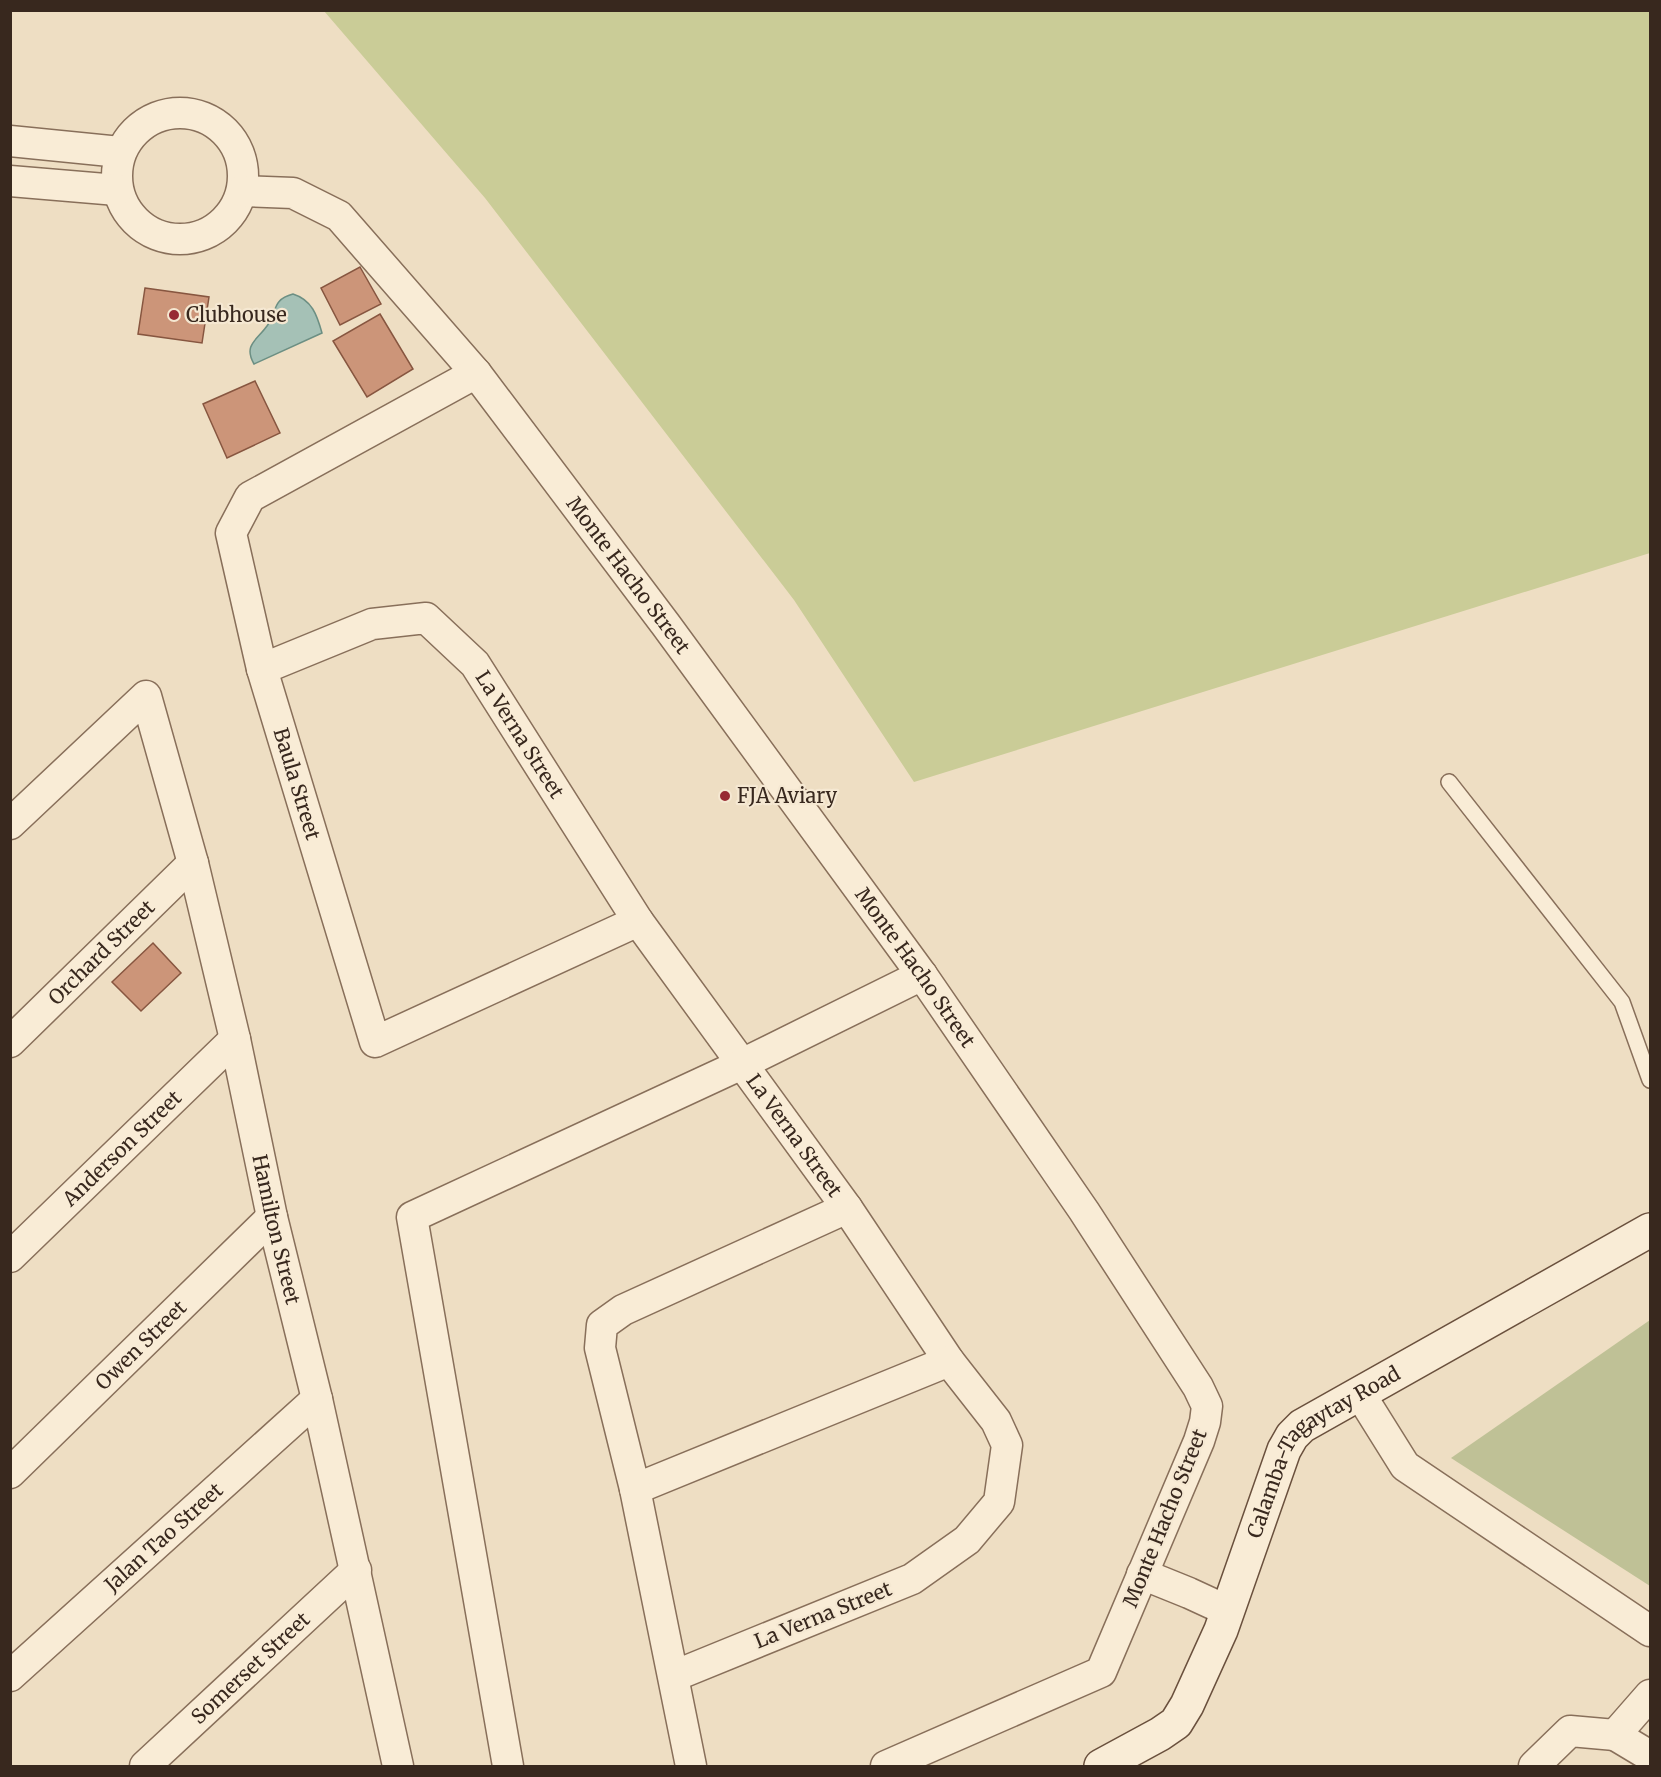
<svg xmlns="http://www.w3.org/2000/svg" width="1661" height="1777" viewBox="0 0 1661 1777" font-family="Merriweather,serif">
<rect width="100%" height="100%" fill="#eedec3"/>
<!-- green -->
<polygon fill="#cacc97" points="324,11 1650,11 1650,553 914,782 794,600 485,198"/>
<!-- cemetery -->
<polygon fill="#bfc196" points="1650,1320 1650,1586 1451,1458"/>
<!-- water -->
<path fill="#a5c1b6" stroke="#6c8f83" stroke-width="1.5" d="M 293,294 C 312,300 317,315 322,333 L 254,364 C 243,345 257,340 267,326 C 278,311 271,300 293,294 Z"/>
<!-- building -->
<g fill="#cc9579" stroke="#875640" stroke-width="1.5">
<polygon points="360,267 381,304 340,325 321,288"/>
<polygon points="145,288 209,297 202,343 138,334"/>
<polygon points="380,314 413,369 367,397 333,341"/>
<polygon points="255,381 280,433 227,458 203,404"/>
<polygon points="153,943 181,973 141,1011 112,982"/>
</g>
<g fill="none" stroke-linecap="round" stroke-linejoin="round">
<defs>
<polyline id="service" points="1449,782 1622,1002 1650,1080"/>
<g id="minor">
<circle cx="180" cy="176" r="63"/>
<polyline points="10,141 120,152"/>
<polyline points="10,181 117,190"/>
<path id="s1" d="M 242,191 L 293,193 L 339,216 L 476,373 L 666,625 L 922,975 L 1084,1211 L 1198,1387 L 1207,1406 L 1205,1422 L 1199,1441 L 1101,1672 L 886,1766"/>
<path id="s2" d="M 476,373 L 250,497 L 231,533 L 262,669 L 375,1042 L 638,921"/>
<path id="s3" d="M 262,669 L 372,624 L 426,618 L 475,664 L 638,921 L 847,1208 L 949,1361 L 996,1421 L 1007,1445 L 999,1502 L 967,1540 L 912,1579 L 674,1676"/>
<path id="s4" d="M 10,824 L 146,696 L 193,863 L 235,1039 L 272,1217 L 317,1399 L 398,1766"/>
<path id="s5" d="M 10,1042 L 193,863"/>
<path id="s6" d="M 10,1257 L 235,1039"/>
<polyline points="1360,1394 1405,1466 1650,1631"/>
<path id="s7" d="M 10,1473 L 272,1217"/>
<polyline points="635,1489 949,1361"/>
<polyline points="1142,1574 1189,1593 1228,1611"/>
<path id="s8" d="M 10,1676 L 317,1399"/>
<polyline points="1650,1695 1615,1735 1650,1756"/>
<path id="s9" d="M 145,1766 L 356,1570"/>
<polyline points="508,1766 412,1217 742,1064 922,975"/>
<polyline points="691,1766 635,1489 600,1348 602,1325 623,1310 847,1208"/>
<polyline points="1534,1766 1570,1731 1615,1735"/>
</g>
<g id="secondary">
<path id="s10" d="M 1101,1766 L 1160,1734 L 1176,1723 L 1187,1705 L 1221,1630 L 1284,1450 L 1292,1436 L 1302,1426 L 1650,1230"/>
</g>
</defs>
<!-- service casing -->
<use href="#service" stroke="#886f5a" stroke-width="18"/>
<!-- minor casing -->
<use href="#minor" stroke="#886f5a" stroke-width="33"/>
<!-- secondary casing -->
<use href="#secondary" stroke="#6a503d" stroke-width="36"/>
<!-- service -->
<use href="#service" stroke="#f9ecd6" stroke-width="15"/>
<!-- minor -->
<use href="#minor" stroke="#f9ecd6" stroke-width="30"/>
<!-- secondary -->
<use href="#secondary" stroke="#f9ecd6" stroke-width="33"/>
</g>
<!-- markers -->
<g fill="#972a33" stroke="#f5e8d2" stroke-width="2">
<circle cx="174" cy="315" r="6"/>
<circle cx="725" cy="796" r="6"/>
</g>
<g text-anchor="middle" stroke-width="4.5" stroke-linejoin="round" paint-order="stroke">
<!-- poi labels -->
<g font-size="20" fill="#38281e" stroke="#f5e8d2" text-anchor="start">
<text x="186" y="322">Clubhouse</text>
<text x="737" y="803">FJA Aviary</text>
</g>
<!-- street labels -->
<g font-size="20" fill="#38281e" stroke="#f5e8d2">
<text dy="7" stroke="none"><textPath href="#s1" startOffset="564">Monte Hacho Street</textPath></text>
<text dy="7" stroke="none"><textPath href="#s3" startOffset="324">La Verna Street</textPath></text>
<text dy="7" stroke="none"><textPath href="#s2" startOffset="558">Baula Street</textPath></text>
<text dy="7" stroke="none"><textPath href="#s5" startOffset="128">Orchard Street</textPath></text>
<text dy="7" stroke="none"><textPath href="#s1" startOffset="1050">Monte Hacho Street</textPath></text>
<text dy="7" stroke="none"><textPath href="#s3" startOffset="810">La Verna Street</textPath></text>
<text dy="7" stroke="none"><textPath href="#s6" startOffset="156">Anderson Street</textPath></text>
<text dy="7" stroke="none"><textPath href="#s4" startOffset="736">Hamilton Street</textPath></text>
<text dy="7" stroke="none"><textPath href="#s7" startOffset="183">Owen Street</textPath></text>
<text dy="7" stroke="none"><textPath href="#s10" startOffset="405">Calamba-Tagaytay Road</textPath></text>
<text transform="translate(1165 1518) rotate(-68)" y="7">Monte Hacho Street</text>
<text dy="7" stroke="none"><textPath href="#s8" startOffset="207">Jalan Tao Street</textPath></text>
<text transform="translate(823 1615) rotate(-22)" y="7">La Verna Street</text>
<text dy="7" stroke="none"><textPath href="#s9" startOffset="144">Somerset Street</textPath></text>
</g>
</g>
<!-- border -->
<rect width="1661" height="1777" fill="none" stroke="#38281e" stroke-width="24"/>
</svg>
